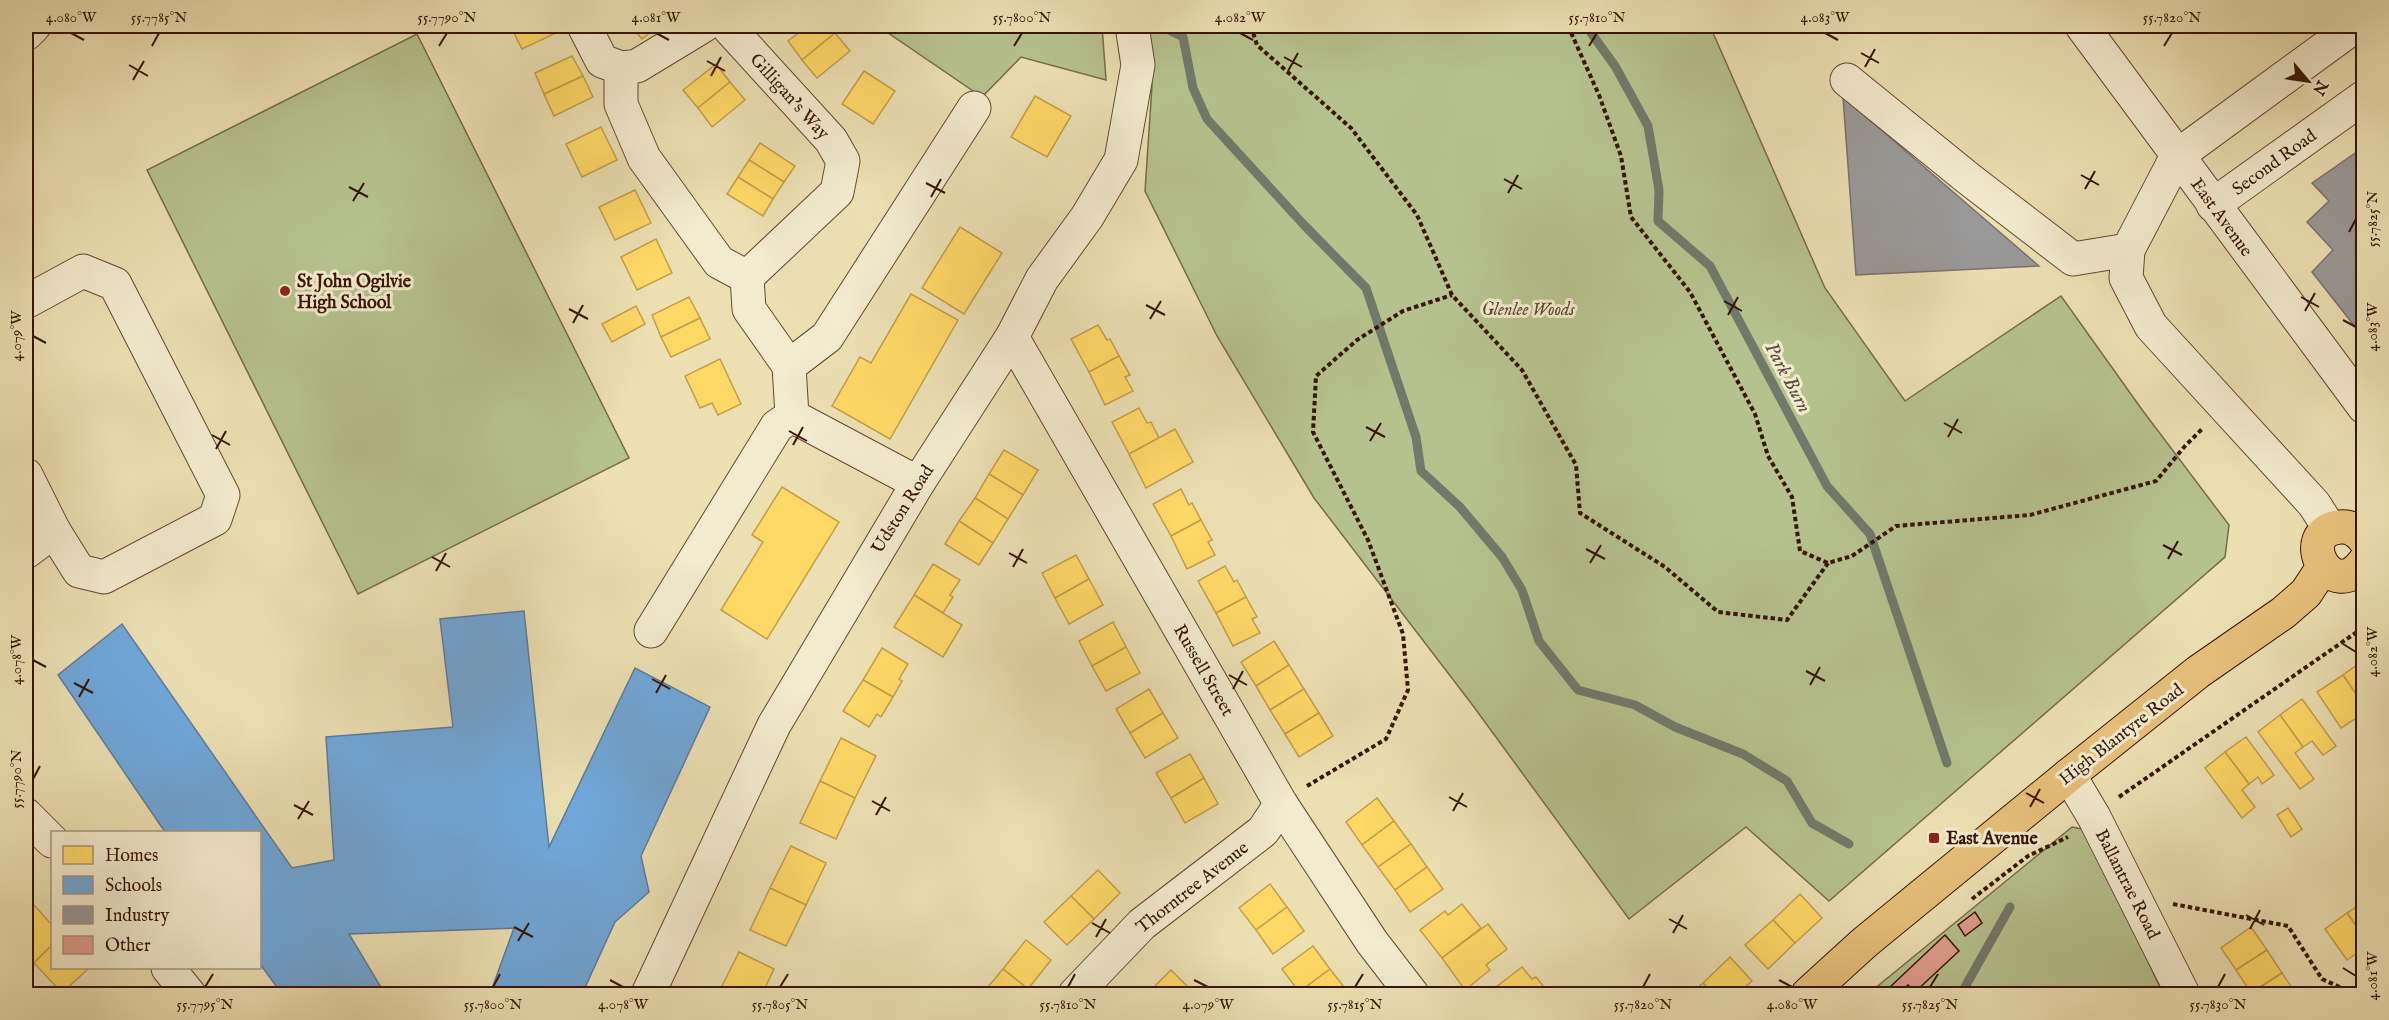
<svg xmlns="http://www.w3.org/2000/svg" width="2389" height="1020" viewBox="0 0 2389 1020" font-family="'IM FELL English',serif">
<rect width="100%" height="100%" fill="#ece0b3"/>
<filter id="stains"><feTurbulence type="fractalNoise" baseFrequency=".00333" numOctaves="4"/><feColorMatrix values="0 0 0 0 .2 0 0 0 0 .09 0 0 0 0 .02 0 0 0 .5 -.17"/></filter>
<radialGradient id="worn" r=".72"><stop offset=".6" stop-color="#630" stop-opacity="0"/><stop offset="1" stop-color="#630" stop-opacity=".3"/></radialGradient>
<!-- green -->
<g fill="#b6c28e" stroke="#766c4a" stroke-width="1.5">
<polygon points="878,26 1102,26 1106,80 1021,57 982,97"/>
<polygon points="1145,26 1710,26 1825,288 1905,401 2061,296 2143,411 2229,525 2225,557 1829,901 1746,827 1629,919 1471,703 1314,498 1217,336 1145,191 1152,86"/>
<polygon points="417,34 629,458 358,594 147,170"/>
<polygon points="2072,827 2087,830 2163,994 1868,994"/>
</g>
<!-- homes -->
<g fill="#ffd966" stroke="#c39e4a" stroke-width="1.5">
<polygon points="525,26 557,26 560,31 522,49 513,31"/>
<polygon points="631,26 657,26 657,27 642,39"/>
<polygon points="808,26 829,26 835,33 802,60 788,41"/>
<polygon points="835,33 850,51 817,78 802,60"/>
<polygon points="572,56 583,76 544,94 535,73"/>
<polygon points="716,64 730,82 698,108 683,90"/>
<polygon points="864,71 895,91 873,124 842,104"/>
<polygon points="583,76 593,97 554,116 544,94"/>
<polygon points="730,82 745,100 712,127 698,108"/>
<polygon points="1035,96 1071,116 1047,157 1011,137"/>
<polygon points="601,127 617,160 582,177 566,144"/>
<polygon points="760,143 795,166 784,182 749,160"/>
<polygon points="749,160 784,182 773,199 738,177"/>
<polygon points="738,177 773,199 763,216 727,194"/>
<polygon points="635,190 651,223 615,240 599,207"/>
<polygon points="960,227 1002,253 964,314 922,288"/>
<polygon points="656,239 672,273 637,290 621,257"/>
<polygon points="911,294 958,320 890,439 832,406 860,357 871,363"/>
<polygon points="689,297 700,318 661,337 652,315"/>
<polygon points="636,306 645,324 612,342 602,324"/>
<polygon points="700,318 710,339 671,357 661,337"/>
<polygon points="1098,325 1107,340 1110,339 1119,356 1089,372 1071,339"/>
<polygon points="1119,356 1130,375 1125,377 1133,391 1105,405 1089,372"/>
<polygon points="720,359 741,404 718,415 712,403 700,408 685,376"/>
<polygon points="1139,408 1147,423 1151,422 1159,438 1129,454 1112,422"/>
<polygon points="1175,429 1193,462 1146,488 1129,454"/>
<polygon points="1004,450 1038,470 1023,495 989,474"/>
<polygon points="989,474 1023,495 1008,519 975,498"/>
<polygon points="782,487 839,522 767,639 721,610 763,542 752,535"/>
<polygon points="1181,489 1189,505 1192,503 1201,520 1171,536 1153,504"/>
<polygon points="975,498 1008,519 993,543 959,521"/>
<polygon points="1201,520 1212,540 1208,542 1215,555 1187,569 1171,536"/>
<polygon points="959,521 993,543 979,565 945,544"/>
<polygon points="1076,555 1089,579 1055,598 1042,573"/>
<polygon points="933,564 960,580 950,595 953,597 943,613 914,595"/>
<polygon points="1225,566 1234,582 1237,580 1246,597 1216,613 1198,581"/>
<polygon points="1089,579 1103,605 1069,624 1055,598"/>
<polygon points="914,595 962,625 943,657 894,627"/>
<polygon points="1246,597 1257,617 1252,619 1260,633 1233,646 1216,613"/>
<polygon points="1113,622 1126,647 1092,666 1079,641"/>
<polygon points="1274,641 1289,665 1256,686 1241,662"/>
<polygon points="1126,647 1140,673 1106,691 1092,666"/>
<polygon points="882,648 908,664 899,679 902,681 893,697 863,680"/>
<polygon points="2364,660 2364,706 2343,675"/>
<polygon points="1289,665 1304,689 1270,710 1256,686"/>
<polygon points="2343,675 2364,706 2364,726 2358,717 2341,728 2317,692"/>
<polygon points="863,680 893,697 881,717 877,714 869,727 843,711"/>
<polygon points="1149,689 1163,713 1130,733 1116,709"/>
<polygon points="1304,689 1319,713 1285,734 1270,710"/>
<polygon points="2302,699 2336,746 2323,755 2312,741 2303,747 2280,715"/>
<polygon points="1163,713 1178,738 1145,758 1130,733"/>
<polygon points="1319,713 1333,736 1299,757 1285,734"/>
<polygon points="2280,715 2303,747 2295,753 2314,779 2300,789 2258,732"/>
<polygon points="2246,737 2274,775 2262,784 2258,777 2249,784 2225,752"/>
<polygon points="841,738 876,756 855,798 820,781"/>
<polygon points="2225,752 2249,784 2242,790 2255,807 2242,818 2205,768"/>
<polygon points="1190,754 1204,778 1171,798 1156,773"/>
<polygon points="1204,778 1218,804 1185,823 1171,798"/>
<polygon points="820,781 855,798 836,839 800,823"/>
<polygon points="1377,798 1394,821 1362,845 1346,822"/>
<polygon points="2288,808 2302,829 2291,837 2277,815"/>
<polygon points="1394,821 1411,844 1378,867 1362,845"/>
<polygon points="1411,844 1427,867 1395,890 1378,867"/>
<polygon points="791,846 826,863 806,905 770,888"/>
<polygon points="1427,867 1443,889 1410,912 1395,890"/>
<polygon points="1098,870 1120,893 1094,919 1071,896"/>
<polygon points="1270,884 1287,907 1256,930 1239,908"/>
<polygon points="770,888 806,905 786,946 750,930"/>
<polygon points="1800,894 1822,918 1795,943 1773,920"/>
<polygon points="1071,896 1094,919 1067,945 1044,922"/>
<polygon points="2364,902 2364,937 2347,913"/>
<polygon points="33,904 52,925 52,945 34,963 26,954 26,912"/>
<polygon points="1462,904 1481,928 1442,958 1420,930 1445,911 1448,915"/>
<polygon points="1287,907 1304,931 1273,954 1256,930"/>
<polygon points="2347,913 2364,937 2364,948 2347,960 2325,929"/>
<polygon points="1773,920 1795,943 1768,969 1745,945"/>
<polygon points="1488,924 1507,949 1486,965 1490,970 1465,990 1442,958"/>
<polygon points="2251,927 2267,950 2236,970 2221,948"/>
<polygon points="1026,940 1051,960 1028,989 1003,969"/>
<polygon points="52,945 52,968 89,968 62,993 34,963"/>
<polygon points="1313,946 1330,969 1299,992 1282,969"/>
<polygon points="2267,950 2282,973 2251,993 2236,970"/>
<polygon points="739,952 774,969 762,994 718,994"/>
<polygon points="1730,957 1752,981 1737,994 1713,994 1703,983"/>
<polygon points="1522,967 1532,979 1536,977 1548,992 1545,994 1487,994"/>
<polygon points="1003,969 1028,989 1023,994 982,994"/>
<polygon points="1330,969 1348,992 1345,994 1301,994 1299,992"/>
<polygon points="1171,970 1193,992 1190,994 1147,994"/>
<polygon points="2282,973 2296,994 2252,994 2251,993"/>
<polygon points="1703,983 1713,994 1690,994"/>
</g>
<!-- schools -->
<polygon fill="#6fa8dc" stroke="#5e7c9c" stroke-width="1.5" points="524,611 549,847 635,668 710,707 641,856 649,892 615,922 582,994 490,994 514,928 349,934 385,994 282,994 260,964 260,832 165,832 58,675 122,624 292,868 334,860 326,737 453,727 440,619"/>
<!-- industry -->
<g fill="#999" stroke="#7b716d" stroke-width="1.5">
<polygon points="1843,97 2039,266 1856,275"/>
<polygon points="2364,147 2364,338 2312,272 2333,250 2307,222 2329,201 2312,183"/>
</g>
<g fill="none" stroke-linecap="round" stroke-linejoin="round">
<!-- stream -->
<g stroke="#717a6a" stroke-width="9">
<polyline points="1161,26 1183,37 1193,88 1207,119 1304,225 1366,288 1416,437 1421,471 1460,507 1502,557 1522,590 1539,641 1578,690 1635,705 1675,727 1743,754 1787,781 1812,823 1849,844"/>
<polyline points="1586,26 1615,66 1648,126 1659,190 1658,221 1710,266 1827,486 1870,534 1947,763"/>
<polyline points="1961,994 2010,907"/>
</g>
</g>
<!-- building -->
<g fill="#e19e8f" stroke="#361507" stroke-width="1.5">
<polygon points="1975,912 1982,923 1965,936 1958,925"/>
<polygon points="1945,935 1959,951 1915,992 1908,985 1897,994 1890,987"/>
</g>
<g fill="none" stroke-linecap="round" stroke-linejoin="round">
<defs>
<g id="minor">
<polyline points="584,26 602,61 621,68 637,66 703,26"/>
<polyline points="727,26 831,140 843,161 837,192 747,277 749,309 789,366 792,416 918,483"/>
<polyline points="2082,26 2364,407"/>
<polyline points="26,34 34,26"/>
<polyline points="621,68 621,104 644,158 719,262 747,277"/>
<polyline points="1847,80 1969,179 2073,259 2128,250"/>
<polyline points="2213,205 2364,97"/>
<polyline points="26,302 83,271 115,284 223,495 215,519 104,577 79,571 54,531 26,475"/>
<polyline points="1012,337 1281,804 1372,942 1412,994"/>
<polyline points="789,366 827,337 974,108"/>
<polyline points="2330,529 2314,504 2151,326 2126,278 2128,250 2177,156 2355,26"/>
<polyline points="26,552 54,531"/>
<polyline points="651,631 777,426 792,416"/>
<polyline points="2069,775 2094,817 2183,994"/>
<polyline points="26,815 52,841"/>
<polyline points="168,968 189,994"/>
<polyline points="648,994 774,725 918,483 1012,337 1042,279 1087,217 1121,160 1138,65 1132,26"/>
<polyline points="1075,994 1142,924 1263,831 1281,804"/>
</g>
<g id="major">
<path d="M 2364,539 C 2358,531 2350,526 2340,527 C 2292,531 2331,607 2364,562"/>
<polyline points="1808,994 1864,943 2069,775 2198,672 2283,613 2306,593 2323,567"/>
</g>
</defs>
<!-- minor casing -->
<use href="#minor" stroke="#644832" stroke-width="35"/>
<!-- major casing -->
<use href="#major" stroke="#361507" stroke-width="35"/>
<!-- path -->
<g stroke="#361507" stroke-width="4" stroke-dasharray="4.5 3" stroke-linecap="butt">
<polyline points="1251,26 1257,45 1351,128 1417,215 1452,295 1522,370 1576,465 1580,513 1665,567 1718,612 1787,620 1828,563"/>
<polyline points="1568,26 1599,95 1621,156 1631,217 1690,292 1755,414 1768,456 1792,497 1800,551 1828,563 1852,556 1896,526 2030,515 2156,481 2185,446 2203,428"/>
<polyline points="1307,786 1386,739 1408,690 1403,634 1368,540 1313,432 1316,376 1357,340 1403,311 1452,295"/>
<polyline points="2119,797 2364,627"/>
<polyline points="1972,899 2028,856 2068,837"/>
<polyline points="2173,904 2288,926 2322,979 2355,994"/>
<polyline points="2354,994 2364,987"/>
</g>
<!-- minor -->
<use href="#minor" stroke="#f3ebce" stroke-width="33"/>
<!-- major -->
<use href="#major" stroke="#e6c07a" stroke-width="33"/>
</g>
<!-- ticks -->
<path fill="none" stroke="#361507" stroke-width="2" d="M 71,33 L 84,40M 656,33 L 669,40M 1240,33 L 1253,40M 1825,33 L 1838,40M 152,46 L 159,33M 439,46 L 447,33M 1014,46 L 1022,33M 1589,46 L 1597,33M 2164,46 L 2172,33M 1861,53 L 1879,63M 1284,57 L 1302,67M 707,61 L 725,71M 129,65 L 148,76M 1865,67 L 1875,49M 1288,71 L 1298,53M 711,76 L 721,57M 133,80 L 144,61M 2081,175 L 2099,185M 1504,179 L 1522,189M 926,183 L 945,193M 349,187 L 368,197M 2085,189 L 2095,171M 1508,193 L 1518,175M 931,197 L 941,179M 353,201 L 364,183M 2349,232 L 2356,219M 2301,297 L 2319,307M 1724,301 L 1742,311M 1146,305 L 1165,315M 569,309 L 588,319M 2305,311 L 2315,293M 1728,315 L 1738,297M 1150,319 L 1161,301M 2343,320 L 2356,327M 573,323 L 583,305M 33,336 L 46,343M 1944,423 L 1962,433M 1366,427 L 1385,437M 789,431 L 807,441M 212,435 L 230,445M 1948,437 L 1958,419M 1370,441 L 1381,423M 793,445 L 803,427M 216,449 L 226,431M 2163,545 L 2182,555M 1586,549 L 1605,559M 1009,553 L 1027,563M 432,557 L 450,567M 2168,559 L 2178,541M 1590,563 L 1601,545M 1013,567 L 1023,549M 436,571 L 446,553M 2343,644 L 2356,652M 33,660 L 46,667M 1806,671 L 1825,681M 1229,675 L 1247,685M 652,679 L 670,689M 74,683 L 93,693M 1810,685 L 1820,667M 1233,689 L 1243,671M 656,693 L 666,675M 79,697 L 89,679M 33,779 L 40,766M 2026,793 L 2044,803M 1449,797 L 1467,807M 872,801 L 890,811M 294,805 L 313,815M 2030,807 L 2040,789M 1453,811 L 1463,793M 876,815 L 886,797M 298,819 L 309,801M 2246,915 L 2264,925M 1669,919 L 1687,929M 1092,923 L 1110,933M 514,927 L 533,937M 2250,929 L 2260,910M 1673,933 L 1683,915M 1096,937 L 1106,919M 518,941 L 529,923M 2343,968 L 2356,976M 610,980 L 623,987M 1194,980 L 1208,987M 1779,980 L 1792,987M 205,987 L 213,974M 493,987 L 500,974M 780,987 L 788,974M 1068,987 L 1075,974M 1355,987 L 1363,974M 1643,987 L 1650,974M 1930,987 L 1938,974M 2218,987 L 2225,974"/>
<!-- markers -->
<g fill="#8f2418" stroke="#f3ebce" stroke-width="2">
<circle cx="285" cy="291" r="6"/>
<rect x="1928" y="832" width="12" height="12" rx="3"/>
</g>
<g text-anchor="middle" stroke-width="6" stroke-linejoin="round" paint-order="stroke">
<!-- street labels -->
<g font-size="18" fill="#361507" stroke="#f3ebce">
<text transform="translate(790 96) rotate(48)" y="6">Gilligan's Way</text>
<text transform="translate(2274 162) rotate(-36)" y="6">Second Road</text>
<text transform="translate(2222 217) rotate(54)" y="6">East Avenue</text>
<text transform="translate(902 509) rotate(-58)" y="6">Udston Road</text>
<text transform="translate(1204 670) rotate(60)" y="6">Russell Street</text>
<text transform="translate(2121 734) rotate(-38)" y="6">High Blantyre Road</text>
<text transform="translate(2128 884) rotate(63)" y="6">Ballantrae Road</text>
<text transform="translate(1192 887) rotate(-38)" y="6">Thorntree Avenue</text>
</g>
<!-- poi labels -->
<g font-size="18" font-weight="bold" fill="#361507" stroke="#f3ebce" text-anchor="start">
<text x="297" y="287">St John Ogilvie<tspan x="297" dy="21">High School</tspan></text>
<text x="1946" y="844">East Avenue</text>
</g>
<!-- park labels -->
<g font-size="18" font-style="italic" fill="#5c4930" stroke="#f3ebce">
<text x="1528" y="315">Glenlee Woods</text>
</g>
<!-- water labels -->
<g font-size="20" font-style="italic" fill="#595041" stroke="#f3ebce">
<text transform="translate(1789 377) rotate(62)" y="7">Park Burn</text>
</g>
</g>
<!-- margin -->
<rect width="2389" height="1020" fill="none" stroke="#ece0b3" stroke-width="66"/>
<!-- legend -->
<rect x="51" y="831" width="210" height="138" fill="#f3ebce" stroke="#a7957e" stroke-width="1.5"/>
<rect x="63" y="846" width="30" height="18" fill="#ffd966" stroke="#a7957e" stroke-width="1.5"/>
<text x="105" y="861" font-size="18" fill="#361507">Homes</text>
<rect x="63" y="876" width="30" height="18" fill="#6fa8dc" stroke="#a7957e" stroke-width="1.5"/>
<text x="105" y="891" font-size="18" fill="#361507">Schools</text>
<rect x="63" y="906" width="30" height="18" fill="#999999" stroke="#a7957e" stroke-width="1.5"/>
<text x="105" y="921" font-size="18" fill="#361507">Industry</text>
<rect x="63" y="936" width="30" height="18" fill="#e19e8f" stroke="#a7957e" stroke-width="1.5"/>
<text x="105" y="951" font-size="18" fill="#361507">Other</text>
<!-- north arrow -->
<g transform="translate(2308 81) rotate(119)" stroke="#f3ebce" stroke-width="4.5" paint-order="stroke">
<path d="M0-4.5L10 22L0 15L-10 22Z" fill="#361507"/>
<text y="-9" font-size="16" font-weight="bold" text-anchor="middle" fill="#361507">N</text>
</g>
<rect x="33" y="33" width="2323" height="954" fill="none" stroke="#361507" stroke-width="2"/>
<g font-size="15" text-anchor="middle" fill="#361507">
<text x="71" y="22">4.080°W</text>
<text x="159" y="22">55.7785°N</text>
<text x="447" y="22">55.7790°N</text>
<text x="656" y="22">4.081°W</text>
<text x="1022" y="22">55.7800°N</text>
<text x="1240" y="22">4.082°W</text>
<text x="1597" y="22">55.7810°N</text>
<text x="1825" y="22">4.083°W</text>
<text x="2172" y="22">55.7820°N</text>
<text transform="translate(2372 219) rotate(-90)" y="5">55.7825°N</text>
<text transform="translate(2372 327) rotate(-90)" y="5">4.083°W</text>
<text transform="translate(16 336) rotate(-90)" y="5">4.079°W</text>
<text transform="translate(2372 652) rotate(-90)" y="5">4.082°W</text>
<text transform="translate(16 660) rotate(-90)" y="5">4.078°W</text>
<text transform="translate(16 779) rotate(-90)" y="5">55.7790°N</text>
<text transform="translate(2372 976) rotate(-90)" y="5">4.081°W</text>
<text x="205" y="1009">55.7795°N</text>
<text x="493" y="1009">55.7800°N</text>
<text x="623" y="1009">4.078°W</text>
<text x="780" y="1009">55.7805°N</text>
<text x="1068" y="1009">55.7810°N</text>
<text x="1208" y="1009">4.079°W</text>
<text x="1355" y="1009">55.7815°N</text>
<text x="1643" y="1009">55.7820°N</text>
<text x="1792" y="1009">4.080°W</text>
<text x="1930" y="1009">55.7825°N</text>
<text x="2218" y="1009">55.7830°N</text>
</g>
<rect width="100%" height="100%" filter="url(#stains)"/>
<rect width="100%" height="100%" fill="url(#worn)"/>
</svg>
